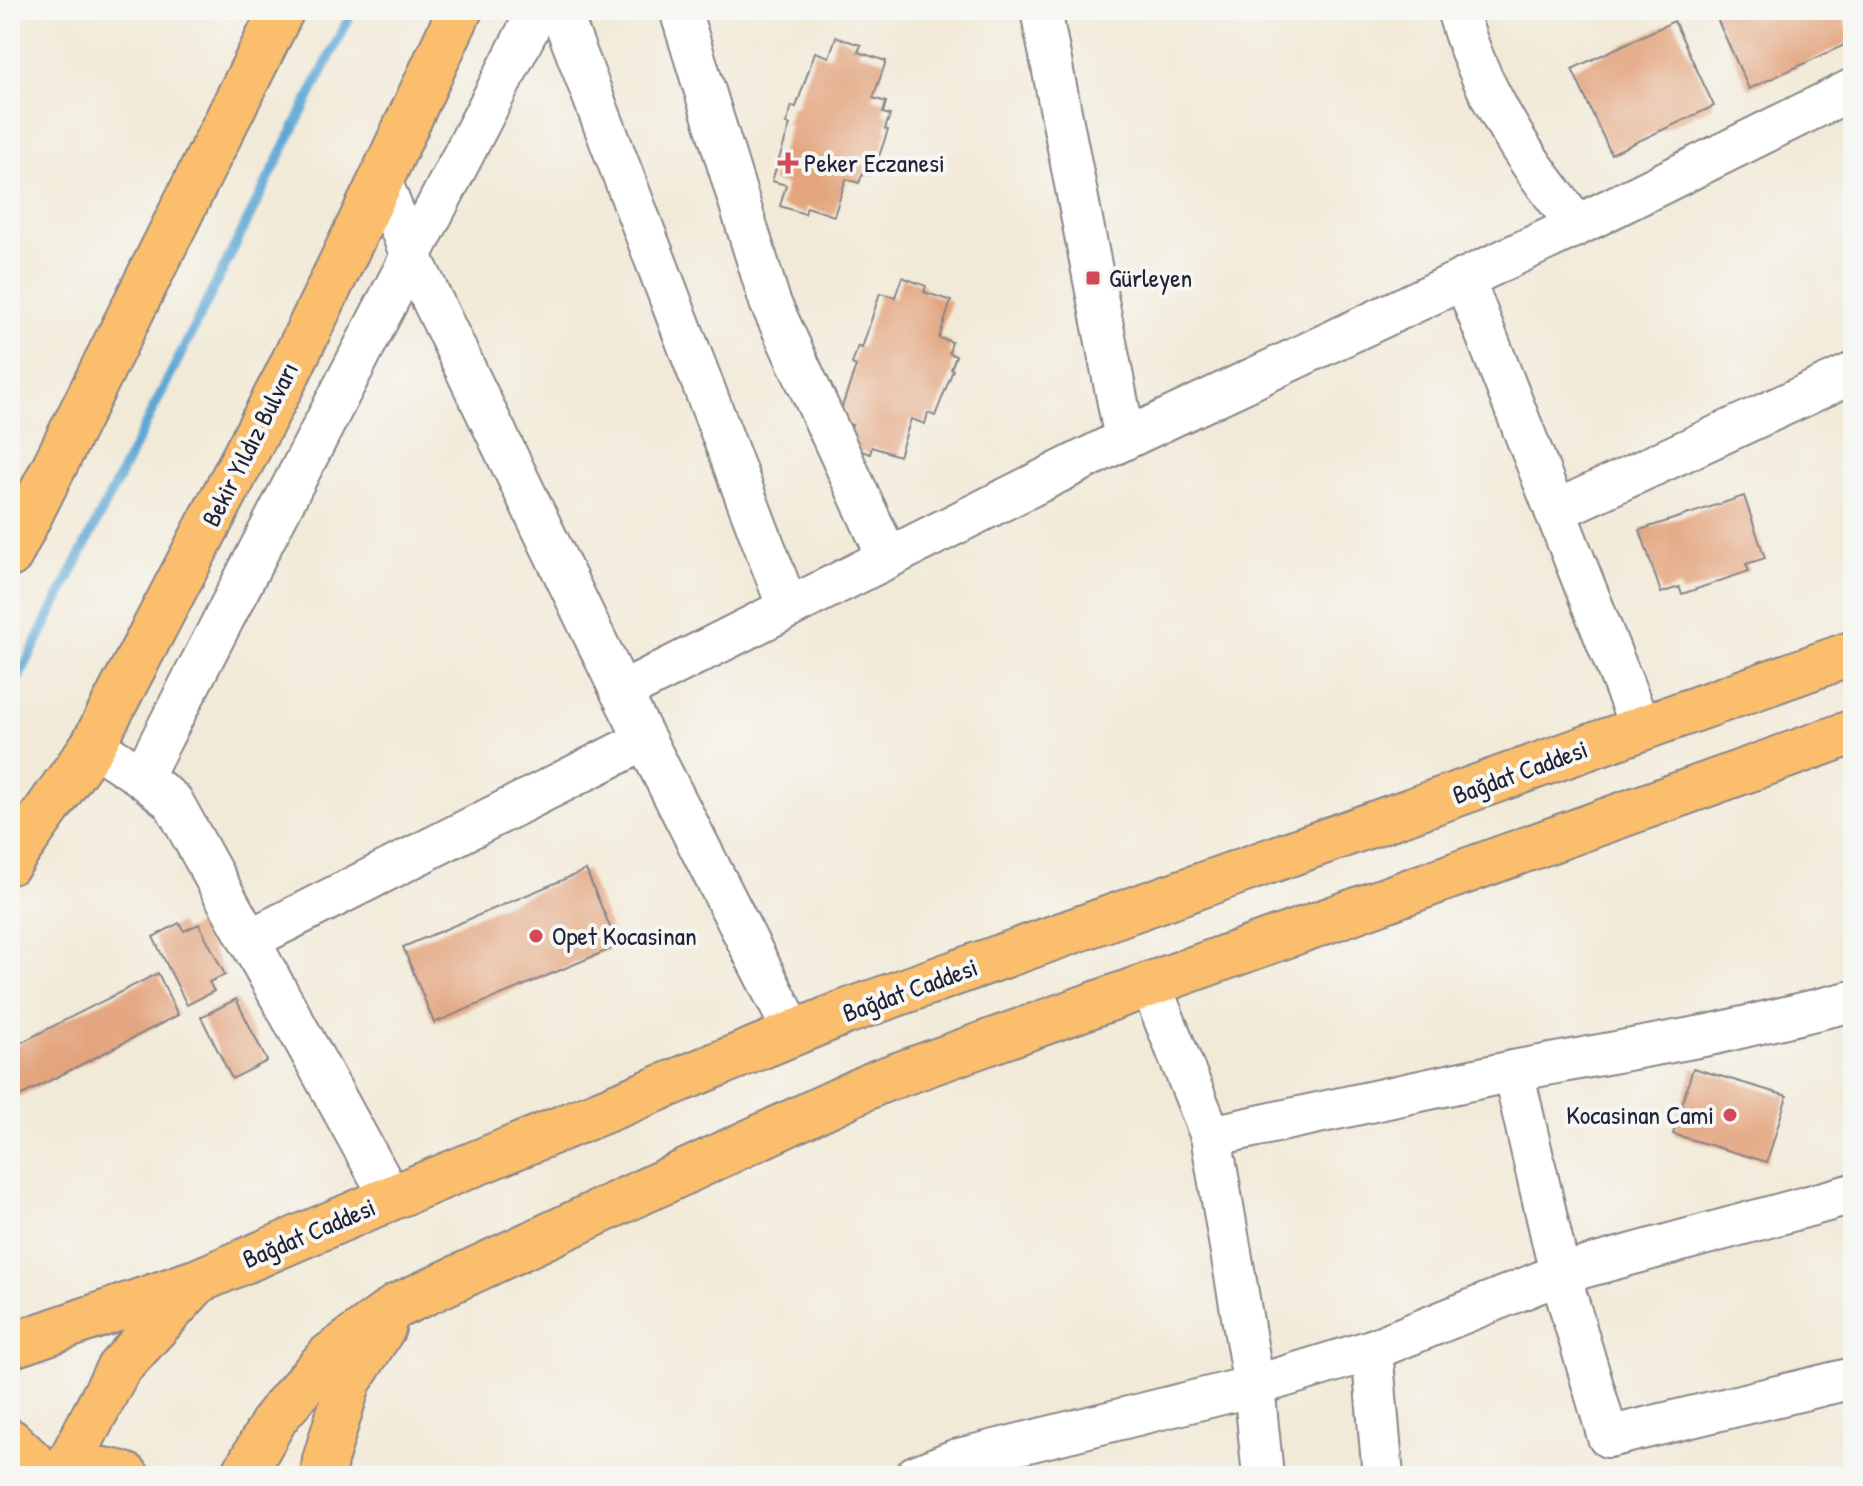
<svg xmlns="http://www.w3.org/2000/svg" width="1863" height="1486" viewBox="0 0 1863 1486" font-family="'Patrick Hand',sans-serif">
<rect width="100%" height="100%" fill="#f6f6f2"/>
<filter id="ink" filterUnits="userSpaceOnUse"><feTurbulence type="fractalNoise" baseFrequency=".0125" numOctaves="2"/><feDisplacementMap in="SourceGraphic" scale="16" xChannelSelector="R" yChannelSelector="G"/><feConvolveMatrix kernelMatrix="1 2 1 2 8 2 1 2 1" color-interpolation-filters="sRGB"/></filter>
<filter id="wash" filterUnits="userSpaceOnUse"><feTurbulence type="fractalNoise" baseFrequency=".006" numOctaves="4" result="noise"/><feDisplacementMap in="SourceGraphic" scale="32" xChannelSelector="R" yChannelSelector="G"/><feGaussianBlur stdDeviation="1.8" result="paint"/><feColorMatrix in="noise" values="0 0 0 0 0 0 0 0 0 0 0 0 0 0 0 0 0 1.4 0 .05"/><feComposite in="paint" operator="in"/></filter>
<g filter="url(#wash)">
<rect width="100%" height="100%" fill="#f2ead8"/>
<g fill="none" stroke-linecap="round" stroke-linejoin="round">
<!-- stream -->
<polyline stroke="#5da7d5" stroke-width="10" points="10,695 353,10"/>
</g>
<g id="blocks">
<!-- building -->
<g fill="#e3a47e">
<polygon points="1713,10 1840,10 1853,41 1749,89"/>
<polygon points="1674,21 1714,106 1611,154 1572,69"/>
<polygon points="836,37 861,45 858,52 886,61 873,98 886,102 883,113 890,115 885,129 888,130 877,162 875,161 870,175 863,173 859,183 846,179 834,216 807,207 805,214 780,206 786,185 772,181 790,125 786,124 792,106 796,107 815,52 829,57"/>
<polygon points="902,277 926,286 924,292 951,301 939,338 952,342 949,353 956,356 951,369 953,370 935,416 928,413 925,424 911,419 899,456 872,447 870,454 845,445 852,425 837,421 856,366 852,364 858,346 862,348 880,293 895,297"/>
<polygon points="1744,496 1765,558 1746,564 1749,571 1682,594 1679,587 1661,593 1640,530"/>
<polygon points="586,870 618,946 434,1023 403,947"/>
<polygon points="179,923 184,931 199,924 225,975 209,982 214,991 187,1005 153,937"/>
<polygon points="158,973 178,1015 12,1100 10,1095 10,1048"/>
<polygon points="236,999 267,1061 232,1079 201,1017"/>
<polygon points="1693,1068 1787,1096 1767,1162 1673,1134"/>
</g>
</g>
</g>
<g filter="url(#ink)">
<use href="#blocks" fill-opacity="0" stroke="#8a868a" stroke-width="2"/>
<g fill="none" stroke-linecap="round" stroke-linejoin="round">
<defs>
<g id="minor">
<polyline points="560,10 788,608"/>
<polyline points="680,10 770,302 888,558"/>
<polyline points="1041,10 1125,439"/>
<path d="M 1457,10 C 1480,91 1524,161 1578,225"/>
<polyline points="381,180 411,256 621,692 794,1033"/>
<polyline points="1464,279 1641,729"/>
<polyline points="1555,511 1853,373"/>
<polyline points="621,692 1125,439 1578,225 1853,89"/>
<polyline points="93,745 142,777 173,802 391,1198"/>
<polyline points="142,777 538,10"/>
<polyline points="249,940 645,740"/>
<polyline points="1150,984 1211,1136 1513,1071 1714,1034 1853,1001"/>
<polyline points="1513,1071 1560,1274 1608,1437 1853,1378"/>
<polyline points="1211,1136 1254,1386 1263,1476"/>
<polyline points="1372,1350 1383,1476"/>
<polyline points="915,1476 955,1460 1254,1386 1372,1350 1560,1274 1853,1194"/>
</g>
<g id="major">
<polyline points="10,555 282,10"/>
<polyline points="10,862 93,745 286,377 381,180 460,10"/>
<polyline points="10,1346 192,1283"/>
<polyline points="10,1441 46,1475"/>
<polyline points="66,1469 118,1369 198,1281 391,1198 843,1013 1853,653"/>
<path d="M 45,1476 C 71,1467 101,1466 127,1476"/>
<polyline points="243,1476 276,1417 329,1356 397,1306 878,1082 1853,732"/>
<polyline points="323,1476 325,1460 349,1381 383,1328"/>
</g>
</defs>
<!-- minor casing -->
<use href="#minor" stroke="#8a868a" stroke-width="44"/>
<!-- major casing -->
<use href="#major" stroke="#8a868a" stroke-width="48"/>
<!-- minor -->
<use href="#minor" stroke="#fff" stroke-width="40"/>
<!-- major -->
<use href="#major" stroke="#fabe6d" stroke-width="44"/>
</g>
</g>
<!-- markers -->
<g fill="#d1495b" stroke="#f6f6f2" stroke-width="3">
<path d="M784 151h8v8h8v8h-8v8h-8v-8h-8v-8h8z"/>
<rect x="1085" y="270" width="16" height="16" rx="4"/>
<circle cx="536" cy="936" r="8"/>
<circle cx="1730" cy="1115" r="8"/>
</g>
<g text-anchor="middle" stroke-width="8" stroke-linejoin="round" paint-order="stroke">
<!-- poi labels -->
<g font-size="26" fill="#22223b" stroke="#f6f6f2" text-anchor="start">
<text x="804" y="172">Peker Eczanesi</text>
<text x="1109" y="287">Gürleyen</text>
<text x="552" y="945">Opet Kocasinan</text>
<text x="1714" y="1124" text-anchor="end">Kocasinan Cami</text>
</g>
<!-- street labels -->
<g font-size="26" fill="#22223b" stroke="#f6f6f2">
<text transform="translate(250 444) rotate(-63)" y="9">Bekir Yıldız Bulvarı</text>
<text transform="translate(1520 772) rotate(-20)" y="9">Bağdat Caddesi</text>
<text transform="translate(910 990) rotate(-20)" y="9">Bağdat Caddesi</text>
<text transform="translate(309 1233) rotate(-23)" y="9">Bağdat Caddesi</text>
</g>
</g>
<!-- margin -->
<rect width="1863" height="1486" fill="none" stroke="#f6f6f2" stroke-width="40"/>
</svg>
